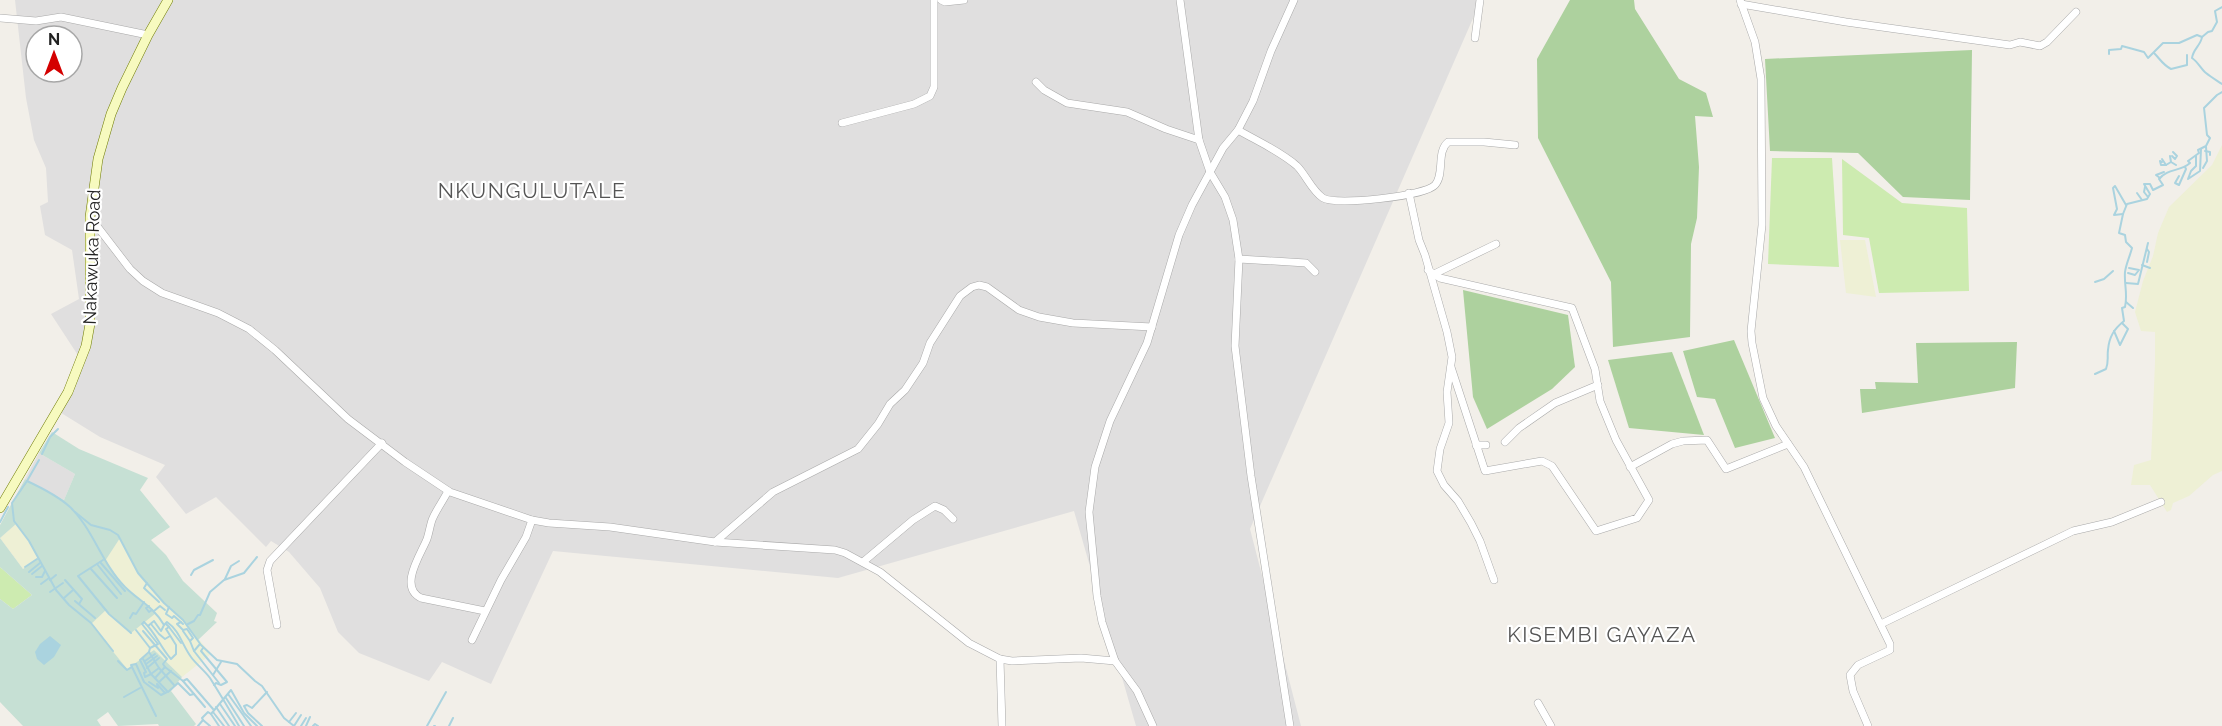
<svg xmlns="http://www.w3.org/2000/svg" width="2222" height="726" viewBox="0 0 2222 726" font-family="Raleway,sans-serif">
<rect width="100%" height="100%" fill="#f2efe9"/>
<!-- residential -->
<g fill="#e0dfdf" fill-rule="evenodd">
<path d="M 15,0 L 1481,0 L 1250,529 L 1301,726 L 1136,726 L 1074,511 L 838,578 L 553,551 L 491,684 L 442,662 L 429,681 L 359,653 L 338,632 L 320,588 L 289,552 L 271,541 L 266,547 L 216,497 L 186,514 L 156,477 L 165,465 L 100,437 L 58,411 L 83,363 L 51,314 L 79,299 L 72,250 L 45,235 L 40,206 L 48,202 L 46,168 L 34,140 L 26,98 ZM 36,36 L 72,36 L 72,72 L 36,72 Z"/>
<polygon points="39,453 75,474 64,500 25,479"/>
</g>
<!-- farmland -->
<g fill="#eef0d5">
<polygon points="2222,145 2222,471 2213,475 2189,496 2173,503 2171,510 2167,512 2150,485 2131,485 2134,465 2151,460 2155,362 2155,332 2141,331 2135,312 2143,281 2153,256 2158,233 2169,207 2212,165"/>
<polygon points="1840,240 1865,240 1876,297 1846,293"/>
<polygon points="16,524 29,541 38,558 23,569 0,538"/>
<polygon points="120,538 138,574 164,603 183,620 211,654 182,677 154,650 127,670 91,623 106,610 156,613 126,588 104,561"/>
</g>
<!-- grass -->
<g fill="#cdebb0">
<polygon points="1772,158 1832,158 1839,267 1768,264"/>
<polygon points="1842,159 1902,203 1967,208 1969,291 1879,293 1869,238 1843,235"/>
<polygon points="0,567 32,595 13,609 0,599"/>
</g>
<!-- forest -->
<g fill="#add19e">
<polygon points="1570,0 1634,0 1635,9 1679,79 1706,93 1713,117 1695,116 1699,167 1697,218 1691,244 1690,337 1613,347 1611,282 1538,138 1537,59"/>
<polygon points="1972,50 1970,200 1903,197 1858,153 1770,151 1765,59"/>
<polygon points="1463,290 1568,315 1575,367 1552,389 1487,429 1473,397"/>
<polygon points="1734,340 1775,438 1735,448 1715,399 1697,397 1683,351"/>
<polygon points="2017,342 2015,388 1862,413 1860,389 1876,389 1875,382 1918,383 1916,343"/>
<polygon points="1672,352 1704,435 1629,428 1608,360"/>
</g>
<!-- wetland -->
<path fill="#c6e0d4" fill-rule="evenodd" d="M 52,432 L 79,449 L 148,478 L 140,490 L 170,527 L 151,540 L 166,555 L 183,581 L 217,613 L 214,621 L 217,622 L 198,640 L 183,620 L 164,603 L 138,573 L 120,538 L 105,561 L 125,588 L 156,613 L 131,633 L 106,610 L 91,624 L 127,669 L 154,650 L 182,677 L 171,691 L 196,724 L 194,726 L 159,726 L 158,724 L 118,726 L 108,712 L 97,720 L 101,726 L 23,726 L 0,702 L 0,599 L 13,609 L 32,595 L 0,567 L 0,525 L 25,479 L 64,500 L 75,474 L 39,453 ZM 16,524 L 29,541 L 38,558 L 23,569 L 0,538 Z"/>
<!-- water -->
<polygon fill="#aad3df" points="50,636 61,645 54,657 44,665 37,659 35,652 40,644"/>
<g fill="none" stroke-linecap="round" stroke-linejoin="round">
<!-- stream -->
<g stroke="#aad3df" stroke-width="2">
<path d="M 2202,37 C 2201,45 2193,49 2192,58 C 2198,62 2201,69 2206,73 C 2211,77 2216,80 2222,84"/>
<path d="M 2154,53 C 2160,59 2163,65 2171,69 L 2187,65 L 2187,55"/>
<polyline points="2109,54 2109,50 2121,49 2122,46 2144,52 2148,58 2163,43 2179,43 2197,35 2202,37 2208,32 2212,31 2217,22 2215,11 2222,7"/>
<polyline points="2205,151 2210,152 2210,155"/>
<polyline points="2170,156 2171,162 2176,165"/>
<polyline points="2172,156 2175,159 2177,156 2173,152"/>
<polyline points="2196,156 2196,166 2191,171 2188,179 2200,171 2201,149"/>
<polyline points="2162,159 2166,165 2171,162"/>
<polyline points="2162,162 2160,161 2161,165 2166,165"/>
<polyline points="2203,168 2207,161 2206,147"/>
<polyline points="2179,176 2175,183 2179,185 2186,169 2185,167"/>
<polyline points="2160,178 2156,175 2164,172"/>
<polyline points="2145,187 2144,192 2148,197"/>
<polyline points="2137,193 2142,200"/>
<polyline points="2123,214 2114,215 2117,209 2113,188 2115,186 2126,205"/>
<polyline points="2147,249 2149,252 2147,262"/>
<polyline points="2142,265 2150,268"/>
<polyline points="2128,273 2135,275 2139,270 2129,268"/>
<polyline points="2095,282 2104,279 2113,271"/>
<polyline points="2126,283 2138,284 2148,243"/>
<polyline points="2126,302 2133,308"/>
<polyline points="2114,331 2120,345 2128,329 2122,323"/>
<path d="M 2095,374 L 2106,369 C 2109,361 2107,357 2108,350 C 2109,337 2114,329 2124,321 L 2122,308 L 2125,307 C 2128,294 2124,285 2125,272 C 2126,264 2130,256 2132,248 L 2126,242 L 2125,235 L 2119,233 L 2123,214 L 2127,204 L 2147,199 L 2150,194 L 2144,184 L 2150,184 L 2153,190 L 2163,185 L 2159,179 C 2168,168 2180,172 2190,163 L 2188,161 L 2199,153 L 2198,150 L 2206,146 L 2210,138 L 2207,135 L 2204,108 L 2217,95 L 2222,92"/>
<polyline points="42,454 50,437 58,429"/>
<path d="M 39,460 L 27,481 C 42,488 58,496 70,507 C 93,529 102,564 125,587 C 139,601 153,606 164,625 L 167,622 C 180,631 182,645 191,657 C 196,664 204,670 210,678 C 220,694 229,709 239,726"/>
<polyline points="27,481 12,503 14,521 29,541 56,590 69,605 91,623 113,651"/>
<polyline points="75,512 91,525 110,530 118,535 138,573 164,603 183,620 201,645 217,660 237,664 255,681 262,686 284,718 294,726 301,715"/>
<polyline points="0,522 8,507"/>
<polyline points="103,560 78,576 109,614 131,633"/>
<polyline points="100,562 125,591"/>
<polyline points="97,564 121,594"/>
<polyline points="25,567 37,559"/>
<polyline points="91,569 117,598"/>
<polyline points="29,572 40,563"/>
<polyline points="32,574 42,566"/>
<polyline points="191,575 194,570 213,560"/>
<polyline points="36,577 42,577 45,571"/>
<polyline points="225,579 231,566 239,561"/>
<polyline points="50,580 56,575"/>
<polyline points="65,580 82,599 79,604"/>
<polyline points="147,583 144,588 159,602"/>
<polyline points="41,584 49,578"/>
<polyline points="50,592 63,583"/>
<polyline points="64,598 73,590"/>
<polyline points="75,601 95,618"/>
<polyline points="149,606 146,608 149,612 152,610"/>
<polyline points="169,607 166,614 172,618 174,616 183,624"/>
<polyline points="154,611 160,606 165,610"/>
<polyline points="130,618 133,613 136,614 144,602"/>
<path d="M 144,622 C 156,633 160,647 171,659 L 176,654 L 176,645 L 166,629 L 169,627 L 166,624"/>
<polyline points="181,622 177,624 183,630 187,629 193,638 190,641 194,651"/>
<polyline points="151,624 159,634 165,639 170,636"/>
<polyline points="188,624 194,621 198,615 200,615 210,592 224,580 244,573 257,557"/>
<polyline points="148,626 154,621 161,631 164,625"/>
<polyline points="169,627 181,643"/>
<polyline points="136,630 150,648 158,644 142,624 144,622"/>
<polyline points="143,631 167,659 163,664 165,667 183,681 205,707"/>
<polyline points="183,631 190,641"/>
<polyline points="200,644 194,651 219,683"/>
<polyline points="203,648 201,651 227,682 221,685 216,683 214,685"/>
<polyline points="149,652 140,660 146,672 144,673 145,677 151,674 168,692 178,683 190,695 194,694"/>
<polyline points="143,659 151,674 159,668 149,652 150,648"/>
<polyline points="118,661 127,670 132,667"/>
<polyline points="145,661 155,654"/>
<polyline points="136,664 131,665 156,716"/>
<polyline points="136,664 144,682 161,695 167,692"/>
<polyline points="146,664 157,656"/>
<polyline points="147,668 159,658"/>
<polyline points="159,668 174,685"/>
<polyline points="213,675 221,662"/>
<polyline points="155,678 165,667"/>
<polyline points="183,681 187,679 213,709"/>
<polyline points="149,682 158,688 157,684 165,693"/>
<polyline points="159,682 171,671"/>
<polyline points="228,694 251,726"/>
<polyline points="124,697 140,688"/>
<polyline points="226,698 244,726"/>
<polyline points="220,704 235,726"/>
<polyline points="216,707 229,726"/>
<polyline points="213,712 224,726"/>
<polyline points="211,714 219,726"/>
<polyline points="203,720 210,726"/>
<polyline points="289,722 296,713"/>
<polyline points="198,726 203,720 202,718 208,712 211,714 231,690 244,713 257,726"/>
<polyline points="262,726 248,713 244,706 247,705 252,708 267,692"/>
<polyline points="301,726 306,718"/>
<polyline points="306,726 310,717"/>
<polyline points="313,726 315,724 318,726"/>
<polyline points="427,726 446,692"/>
<polyline points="434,726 435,726"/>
<polyline points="449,726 453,718"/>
</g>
<defs>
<g id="minor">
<polyline points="941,0 945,2 964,0"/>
<polyline points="1180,0 1199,140 1210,172 1225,197 1233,220 1239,259 1235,346 1251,476 1290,726"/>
<polyline points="1740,0 1755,42 1761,79 1762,225 1751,331 1752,343 1763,398 1776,426 1804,467 1890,644 1890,650 1858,665 1850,675 1853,691 1868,726"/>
<polyline points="1741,4 1846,22 2010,45 2020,42 2040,46 2047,42 2076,12"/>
<polyline points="0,18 36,21 61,17 148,35"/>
<polyline points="1475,38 1480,0"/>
<polyline points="1036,82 1044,90 1067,103 1127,112 1166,129 1199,140"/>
<polyline points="842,123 914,104 930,96 934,87 934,0"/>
<path d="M 1238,130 C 1257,141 1280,151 1297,166 C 1306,175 1312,191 1323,198 C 1336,206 1425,196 1435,185 C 1445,174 1436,152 1448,142 L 1484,142 L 1515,145"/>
<polyline points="1409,193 1419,240 1425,255 1447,332 1452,357 1447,392 1449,423 1440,449 1437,471 1444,485 1458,501 1471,523 1480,541 1494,580"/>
<polyline points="90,217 130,269 143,281 162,293 218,313 249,329 275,350 348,419 405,462 450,492 532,520 549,523 610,527 715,542 835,550 845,553 880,572 969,643 1000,659 1012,661 1081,658 1115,661"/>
<polyline points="1239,259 1306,263 1315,272"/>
<polyline points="1428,270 1440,278 1572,308 1595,369 1600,401 1616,440 1649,500 1637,518 1596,531 1552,466 1542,461 1485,471 1451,367"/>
<polyline points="1434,274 1496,244"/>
<polyline points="1505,442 1519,428 1555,403 1598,385"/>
<polyline points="1476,445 1486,445"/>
<polyline points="1630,467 1672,444 1683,441 1707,440 1726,469 1788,444"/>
<path d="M 448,491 C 443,501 436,510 432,520 C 430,526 429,533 427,539 C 421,554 398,587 421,598 L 485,611"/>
<polyline points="715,542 773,492 858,449 878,424 890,404 905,390 923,363 930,343 960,296 972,287 979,285 987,287 1019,310 1039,317 1073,323 1152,327"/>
<polyline points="863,562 913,520 935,506 944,510 953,519"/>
<polyline points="1881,624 2073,531 2112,522 2161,502"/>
<polyline points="277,625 267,570 270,561 382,443"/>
<polyline points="472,640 501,580 526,537 532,520"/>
<polyline points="1000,659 1002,726"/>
<polyline points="1538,703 1551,726"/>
<polyline points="1153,726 1137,691 1115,661 1102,622 1097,596 1089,512 1095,467 1110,421 1147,343 1179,235 1192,205 1223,148 1238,130 1253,101 1271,51 1294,0"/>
</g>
<polyline id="secondary" points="0,508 68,392 86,346 90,324 90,217 98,159 111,114 122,88 148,35 168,0"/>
</defs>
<!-- minor casing -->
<use href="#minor" stroke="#a9a9a9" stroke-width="8"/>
<!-- secondary casing -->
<use href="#secondary" stroke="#707d05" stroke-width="10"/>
<!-- minor -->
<use href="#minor" stroke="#fff" stroke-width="7"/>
<!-- secondary -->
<use href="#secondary" stroke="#f7fabf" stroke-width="9"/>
</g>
<g text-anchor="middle" stroke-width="4.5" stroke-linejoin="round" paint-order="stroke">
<!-- street labels -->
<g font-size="18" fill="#222" stroke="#fff">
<text transform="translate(92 257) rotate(-88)" y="6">Nakawuka Road</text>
</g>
<!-- quarter labels -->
<g font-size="21" letter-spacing="1.5" fill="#555" stroke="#fff">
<text x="532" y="198">NKUNGULUTALE</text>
<text x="1602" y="642">KISEMBI GAYAZA</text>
</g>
</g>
<!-- north arrow -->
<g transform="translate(54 54)"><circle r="28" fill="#ffffff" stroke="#a7a7a7" stroke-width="1.5"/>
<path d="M0-4.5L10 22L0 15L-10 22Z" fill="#d40000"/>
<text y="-9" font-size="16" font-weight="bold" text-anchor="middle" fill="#222222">N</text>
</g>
</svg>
